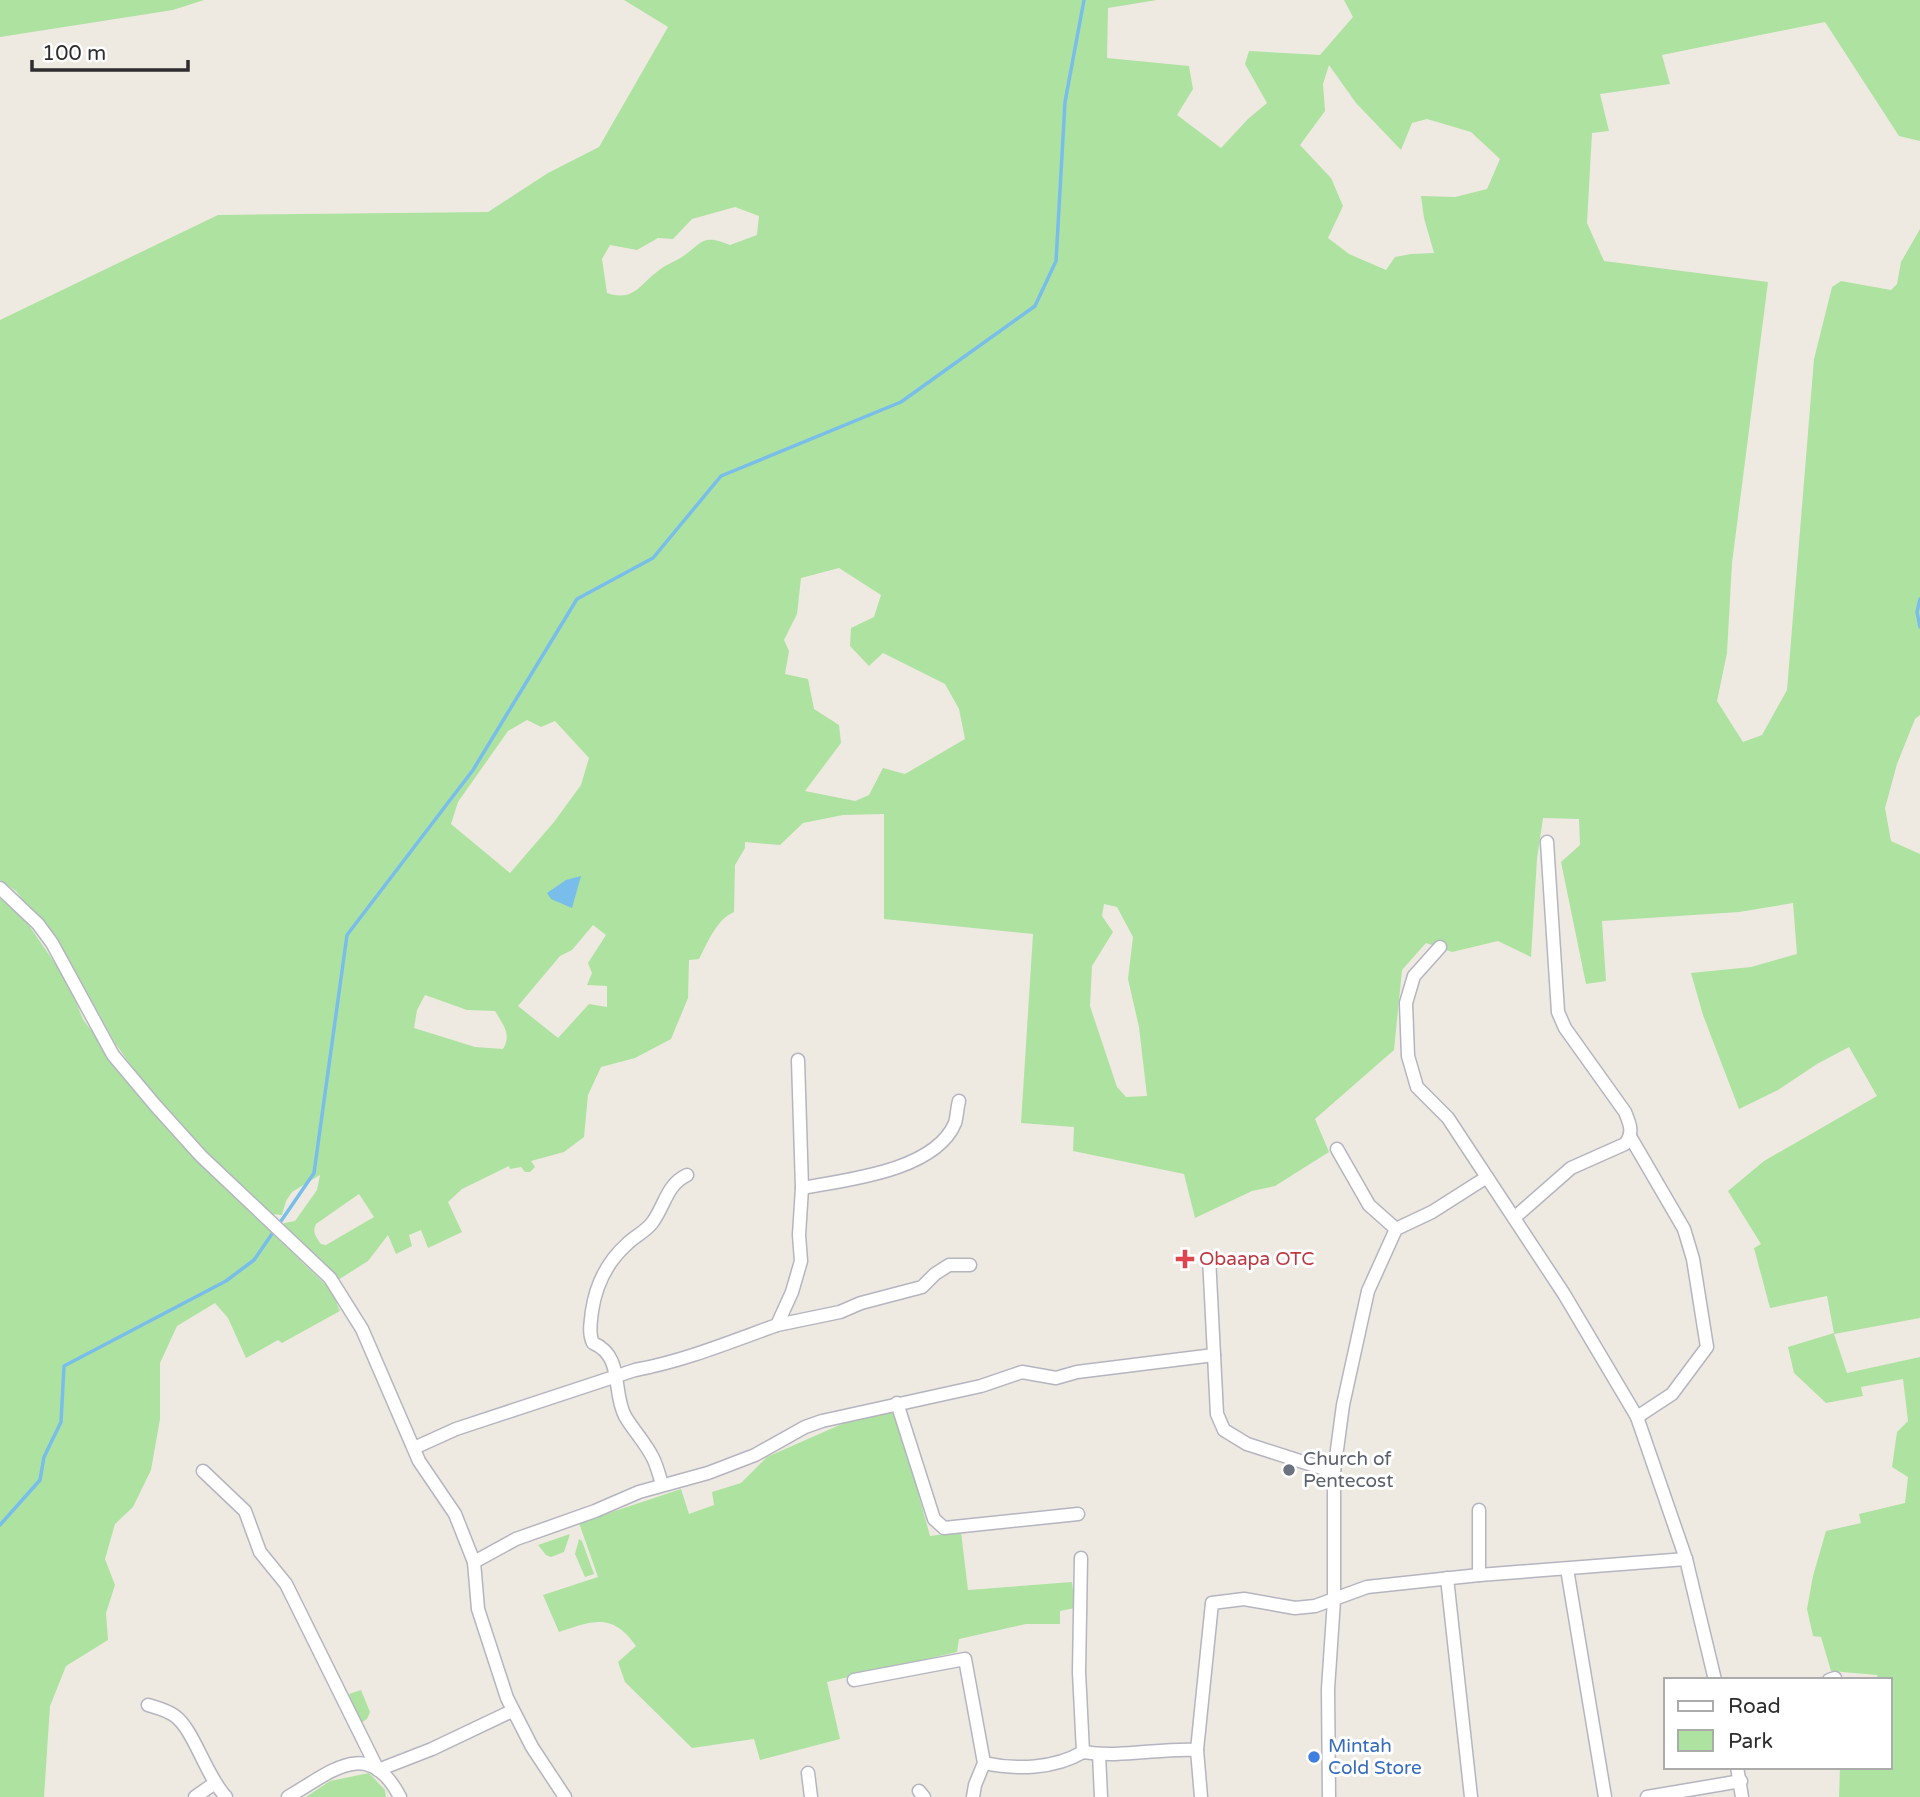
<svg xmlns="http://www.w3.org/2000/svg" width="1920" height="1797" font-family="'Varela Round',sans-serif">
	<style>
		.green { fill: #aee2a0; fill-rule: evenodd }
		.water { fill: #79beeb }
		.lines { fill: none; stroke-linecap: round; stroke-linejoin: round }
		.stream { stroke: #79beeb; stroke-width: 3.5 }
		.minor-casing { stroke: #b4b5c0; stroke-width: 15 }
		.minor { stroke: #fff; stroke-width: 12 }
		.health-dot { fill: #e0444e; stroke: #fff; stroke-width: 2.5 }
		.worship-dot { fill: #6b7280; stroke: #fff; stroke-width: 2.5 }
		.shop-dot { fill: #3f7fe0; stroke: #fff; stroke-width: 2.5 }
		.labels { text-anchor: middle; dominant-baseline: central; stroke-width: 6; stroke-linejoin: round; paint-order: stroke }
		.health-label { font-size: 19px; fill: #be3a42; stroke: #fff; text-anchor: start }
		.worship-label { font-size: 19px; fill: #5b616d; stroke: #fff; text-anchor: start }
		.shop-label { font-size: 19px; fill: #366cbe; stroke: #fff; text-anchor: start }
	</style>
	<rect width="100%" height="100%" fill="#eeeae1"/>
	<!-- green -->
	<g class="green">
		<path d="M0 0H204L173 10 0 37Z"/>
		<path d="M624 0H1157L1108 8 1107 58 1189 66 1193 89 1177 115 1221 148 1248 119 1267 103 1245 64 1249 51 1320 55 1353 17 1344 0H1920V141L1899 136 1825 22 1662 55 1670 84 1600 94 1609 131 1592 133 1587 223 1604 261 1768 282 1732 563 1727 653 1717 701 1743 742 1762 735 1787 690 1814 359 1832 287 1841 281 1891 290 1897 284 1901 262 1920 229V715L1915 719 1897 764 1885 808 1891 841 1920 854V1318L1834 1334 1847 1373 1920 1357V1797H1839L1840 1767H1890V1680H1879L1877 1675 1831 1671 1821 1637 1813 1636 1807 1609 1813 1576 1826 1531 1861 1523 1859 1514 1905 1503 1908 1477 1892 1467 1897 1432 1908 1421 1903 1379 1861 1387 1863 1396 1826 1403 1794 1373 1788 1347 1834 1333 1827 1296 1770 1308 1754 1248 1761 1244 1728 1191 1764 1161 1877 1096 1849 1047 1817 1064 1778 1090 1739 1109 1703 1015 1691 973 1751 967 1797 954 1793 903 1739 912 1602 921 1606 981 1586 984 1561 862 1580 845 1579 819 1543 818 1537 859 1531 957 1498 941 1452 952 1426 943 1402 970 1394 1050 1315 1119 1329 1152 1275 1186 1252 1191 1195 1218 1184 1174 1073 1151 1074 1127 1021 1123 1033 934 884 919V814L843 815 803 823 780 845 745 842V848L735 865 734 912C716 920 708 942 699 959L689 960 688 998 671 1039 635 1058 601 1067 588 1095 584 1137 564 1152 531 1161 535 1167 530 1172H525L521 1167 510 1169 509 1166 462 1189 448 1202 462 1232 428 1248 421 1230 409 1235 412 1246 396 1254 388 1235 368 1261 338 1280 284 1229V1223L295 1221 317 1190 320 1175 292 1192 286 1201 282 1215 270 1214 208 1156 142 1081 115 1043 71 963 16 891 0 880V320L218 215 488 212 548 173 599 147 668 27ZM1329 65 1356 103 1401 150 1412 123 1427 119 1471 132 1500 159 1487 189 1455 197 1421 196 1424 218 1434 253 1411 254 1395 257 1386 270 1349 254 1328 238 1343 206 1331 178 1300 145 1325 111 1323 84ZM735 207 759 216 757 235 730 245C702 233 702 243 682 257 674 262 665 265 658 271 639 285 634 302 607 293L602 259 610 245 637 250 658 238 673 239 692 219ZM839 568 881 595 874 617 851 628 850 646 869 666 883 653 945 684 959 709 965 739 905 774 883 768 869 795 855 801 805 791 841 743 839 725 814 709 808 679 785 674 789 651 784 640 797 614 801 578ZM527 720 541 727 555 721 589 758 581 785 554 822 510 873 451 824 458 802 508 731ZM1104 904 1117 907 1133 937 1128 979 1139 1027 1147 1096 1126 1097 1117 1087 1090 1006 1092 966 1113 932 1102 916ZM593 925 606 935 588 963 592 973 587 985 607 986V1007L589 1004 558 1038 518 1006 560 956 572 950ZM425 995 467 1010 495 1011C503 1025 512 1034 503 1049L475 1047 414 1028 417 1010ZM359 1194 374 1217 326 1245 321 1244C316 1237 312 1232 316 1224Z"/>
		<path d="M0 898 28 924 67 981 83 1019 110 1057 189 1153 331 1290 340 1311 282 1343 278 1340 246 1358 228 1318 215 1303 177 1326 160 1363V1419L151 1470 133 1507 115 1524 105 1559 115 1585 106 1613 108 1640 66 1666 50 1706 44 1797H0Z"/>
		<path d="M895 1409 930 1536 961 1532 968 1590 1072 1582 1075 1608 1060 1611V1624H1026L959 1639 957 1652 827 1682 840 1739 760 1760 754 1739 692 1748 625 1682 618 1662 636 1646C612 1612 593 1621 559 1632L543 1595 598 1577 579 1523 681 1489 689 1514 714 1505 712 1492 741 1483 767 1457 851 1420Z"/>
		<path d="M570 1534 564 1552 551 1557 546 1555 538 1545Z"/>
		<path d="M579 1539 582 1541 594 1574 585 1577 575 1554Z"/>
		<path d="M361 1690 370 1712 367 1719 361 1723 349 1694Z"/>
		<path d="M369 1773 385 1790 386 1797H306L330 1781Z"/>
	</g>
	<!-- water -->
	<path class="water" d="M581 876 572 908 551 899 547 893 566 880Z"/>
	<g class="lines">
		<!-- stream -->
		<g class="stream">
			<path d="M1920 599 1917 612 1920 627"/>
			<path d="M279 1224 314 1173 347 935 473 770 577 599 653 558 721 476 901 402 1035 306 1056 261 1065 102 1084 0"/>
			<path d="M0 1525 40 1480 44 1457 61 1422 64 1366 226 1281 254 1260 274 1231"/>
		</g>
		<!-- minor casing -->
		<g class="minor-casing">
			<g id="minor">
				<path d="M0 888 38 924 52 943 113 1055 155 1105 201 1156 330 1278 362 1329 419 1461 455 1514 474 1562 478 1609 507 1698 532 1747 565 1797"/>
				<path d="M1440 947 1414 976 1406 1003 1408 1056 1417 1087 1448 1118 1564 1294 1637 1417 1686 1559 1715 1680"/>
				<path d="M1631 1138 1684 1229 1693 1259 1707 1347 1672 1394 1637 1417"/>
				<path d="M1337 1149 1369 1205 1396 1229"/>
				<path d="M802 1188C846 1180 935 1171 955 1123 957 1117 957 1108 959 1101"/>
				<path d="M1514 1218 1571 1168 1625 1144C1634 1133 1630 1124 1625 1112L1565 1028 1558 1012 1547 842"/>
				<path d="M1209 1257 1217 1414 1224 1430 1247 1444 1334 1472"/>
				<path d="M777 1325 840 1312 861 1303 922 1287 935 1274 949 1265H970"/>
				<path d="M897 1403 934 1519 944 1528 1078 1514"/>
				<path d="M414 1448 456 1429 635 1370C684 1361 730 1342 777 1325L792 1292 801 1261 799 1235 802 1188 798 1060"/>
				<path d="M203 1471 245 1511 260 1552 286 1584 378 1770"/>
				<path d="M662 1484C659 1475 657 1466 653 1458 645 1442 633 1430 625 1416 612 1392 624 1356 593 1343 588 1333 591 1321 592 1311 596 1284 607 1262 627 1244 635 1236 645 1232 652 1223 665 1206 666 1185 687 1175"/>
				<path d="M1081 1558 1079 1672 1083 1752"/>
				<path d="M474 1562 516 1539 595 1511 639 1492 708 1473 755 1455 805 1427 822 1421 981 1386 1022 1372 1056 1378 1077 1372 1214 1355"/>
				<path d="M1567 1569 1605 1797"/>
				<path d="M1479 1575V1510"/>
				<path d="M1447 1578 1471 1797"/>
				<path d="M854 1680 965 1659 984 1763 975 1785 973 1797"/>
				<path d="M1829 1680 1835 1678"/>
				<path d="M148 1705C158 1708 167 1710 175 1716 194 1730 206 1776 226 1797"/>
				<path d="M1099 1754 1101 1797"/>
				<path d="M984 1763C1016 1770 1054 1769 1083 1752 1121 1758 1159 1748 1197 1750"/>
				<path d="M1737 1767 1742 1797"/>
				<path d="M378 1770 432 1749 512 1711"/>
				<path d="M808 1773 811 1797"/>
				<path d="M919 1791 924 1797"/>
				<path d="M195 1797 215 1783"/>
				<path d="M288 1797C330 1773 368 1735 400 1797"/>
				<path d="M1201 1797 1197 1750 1212 1603 1244 1599 1295 1608 1315 1606 1367 1587 1479 1575 1686 1559"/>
				<path d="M1329 1797 1328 1689 1334 1600V1472L1343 1405 1368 1291 1396 1229 1432 1212 1487 1177"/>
				<path d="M1647 1797 1741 1781"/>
			</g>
		</g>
		<!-- minor -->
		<use href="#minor" class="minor"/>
	</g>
	<!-- markers -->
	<path class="health-dot" d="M1181.5 1248.5h7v7h7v7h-7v7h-7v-7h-7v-7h7z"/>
	<circle class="worship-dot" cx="1289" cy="1470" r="7"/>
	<circle class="shop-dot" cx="1314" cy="1757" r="7"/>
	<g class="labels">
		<!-- health labels -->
		<g class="health-label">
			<text x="1199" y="1259">Obaapa OTC</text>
		</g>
		<!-- worship labels -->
		<g class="worship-label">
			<text x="1303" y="1459">Church of<tspan x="1303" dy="22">Pentecost</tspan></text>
		</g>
		<!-- shop labels -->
		<g class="shop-label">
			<text x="1328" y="1746">Mintah<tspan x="1328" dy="22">Cold Store</tspan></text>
		</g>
	</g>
	<!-- legend -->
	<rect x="1664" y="1678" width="228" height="91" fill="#ffffff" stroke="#ababab" stroke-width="2"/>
	<rect x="1678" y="1701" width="35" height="10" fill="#ffffff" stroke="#ababab" stroke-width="2"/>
	<text x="1728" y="1713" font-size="21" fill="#2d2d2d">Road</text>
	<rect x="1678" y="1730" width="35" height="21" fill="#aee2a0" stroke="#ababab" stroke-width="2"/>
	<text x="1728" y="1748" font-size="21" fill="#2d2d2d">Park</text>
	<!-- scale -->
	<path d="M32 60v10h156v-10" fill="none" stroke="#2d2d2d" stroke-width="3.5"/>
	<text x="42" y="60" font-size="21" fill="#2d2d2d" stroke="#ffffff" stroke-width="5" paint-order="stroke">100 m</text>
</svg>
